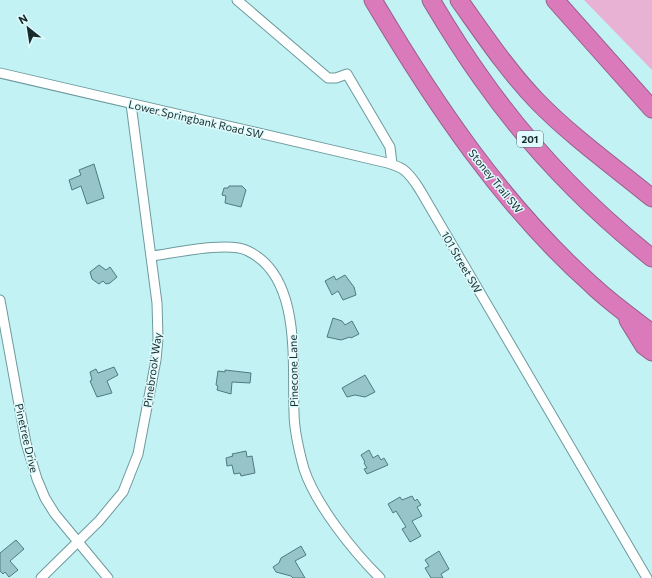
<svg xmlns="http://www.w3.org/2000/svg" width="652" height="578" font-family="Commissioner,sans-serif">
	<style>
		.green { fill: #e8b2d4 }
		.building { fill: #97c4c8; stroke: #4f7b7e }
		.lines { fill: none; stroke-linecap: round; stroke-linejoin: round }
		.minor-casing { stroke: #6d9a9d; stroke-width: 11 }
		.motorway-casing { stroke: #975f89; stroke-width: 19 }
		.minor { stroke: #fff; stroke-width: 9 }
		.motorway { stroke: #db7abb; stroke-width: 17 }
		.labels { text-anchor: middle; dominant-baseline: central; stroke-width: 3; stroke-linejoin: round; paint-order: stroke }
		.shield { fill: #dffbfd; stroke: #546a6b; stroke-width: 1 }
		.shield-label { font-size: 10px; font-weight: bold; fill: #192c2d }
		.street-label { font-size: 11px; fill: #192c2d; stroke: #dffbfd }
	</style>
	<rect width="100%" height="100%" fill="#c3f2f5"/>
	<!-- green -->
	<path class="green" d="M584 0H652V70Z"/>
	<!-- building -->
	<g class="building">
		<path d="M94 164 104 198 87 204 81 186 72 190 69 180 81 175 79 170Z"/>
		<path d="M229 186H242L246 190 241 207 225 203 226 196 222 195 224 188H228Z"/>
		<path d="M99 265 106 270 110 267 117 277 110 283 106 284 103 281 99 284 92 279 90 272Z"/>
		<path d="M345 275 354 287 356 295 343 300 338 291 332 295 325 281 334 276 336 280Z"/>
		<path d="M333 318 342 321 345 325 352 321 359 334 351 338 350 337 341 340 327 337Z"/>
		<path d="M114 367 118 375 107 381 112 393 97 397 90 381 92 380 90 372 96 369 98 373Z"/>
		<path d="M225 370 251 373 250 383 232 382 231 394 217 390 218 386 216 385 218 371 225 372Z"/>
		<path d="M365 375 375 392 365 397 355 395 347 397 342 388Z"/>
		<path d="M369 450 373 458 378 455 381 460 384 458 388 465 367 474 364 469 367 468 364 463 365 462 361 455Z"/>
		<path d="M246 451 247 457 252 456 255 473 241 476 240 473 234 474 232 465 227 466 226 458 233 456 232 454Z"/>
		<path d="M412 496 415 501 417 499 421 505 417 507 422 516 412 521 421 536 410 542 402 529 406 527 396 511 393 513 388 504 400 497 402 500Z"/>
		<path d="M16 540 24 549 10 561 18 570 9 577 5 572 3 574 0 571V553Z"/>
		<path d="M301 546 306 555 295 561 305 578H293L291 576 276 572 273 567 279 563 281 558Z"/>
		<path d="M439 551 449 569 441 574 443 578H431L425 568 429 566 425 560Z"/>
	</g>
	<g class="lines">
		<!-- minor casing -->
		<g class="minor-casing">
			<g id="minor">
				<path d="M237 0 328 78H336L347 74 390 147 392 164"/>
				<path d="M0 73 379 161C402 166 407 169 420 190L647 578"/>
				<path d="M152 256C175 253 228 241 248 251 302 277 292 363 294 412 294 431 299 451 304 469 316 505 353 551 380 578"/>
				<path d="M0 300 26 443 37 479 45 498 55 514 108 578"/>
				<path d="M41 578 99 521 123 492 138 454 156 360 158 338 157 303 131 104"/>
			</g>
		</g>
		<!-- motorway casing -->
		<g class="motorway-casing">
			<g id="motorway">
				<path d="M373 0C434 103 503 206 593 286 611 303 632 318 652 333"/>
				<path d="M431 0C447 27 464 54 482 79 529 146 588 207 652 258"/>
				<path d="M459 0C484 35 508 71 537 101 571 136 614 167 652 198"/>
				<path d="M555 0 652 109"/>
				<path d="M628 320 644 346 652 352"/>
			</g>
		</g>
		<!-- minor -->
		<use href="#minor" class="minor"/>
		<!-- motorway -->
		<use href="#motorway" class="motorway"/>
	</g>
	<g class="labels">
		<!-- shield labels -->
		<rect class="shield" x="517" y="131" width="26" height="16" rx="3"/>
		<g class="shield-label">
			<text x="530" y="139">201</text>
		</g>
		<!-- street labels -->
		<g class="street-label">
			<text transform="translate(196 119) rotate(13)">Lower Springbank Road SW</text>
			<text transform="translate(496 181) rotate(51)">Stoney Trail SW</text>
			<text transform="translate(462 262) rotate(60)">101 Street SW</text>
			<text transform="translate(152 370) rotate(-82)">Pinebrook Way</text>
			<text transform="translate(293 371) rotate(-91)">Pinecone Lane</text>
			<text transform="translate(27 438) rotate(77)">Pinetree Drive</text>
		</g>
	</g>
	<!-- north arrow -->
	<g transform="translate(28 28) rotate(330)" stroke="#dffbfd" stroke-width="3" paint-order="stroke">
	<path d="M0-3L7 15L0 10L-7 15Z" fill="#192c2d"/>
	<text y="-6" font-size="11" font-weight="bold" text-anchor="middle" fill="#192c2d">N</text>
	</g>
</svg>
